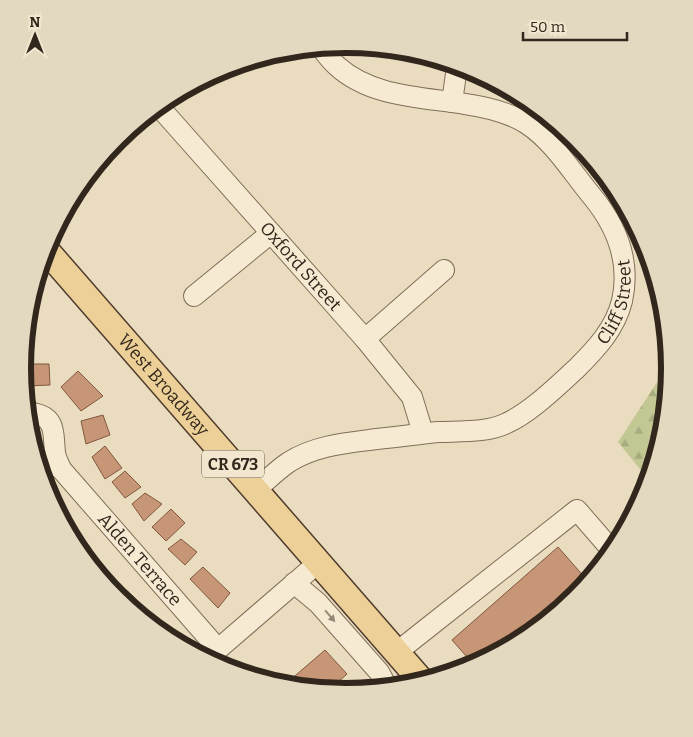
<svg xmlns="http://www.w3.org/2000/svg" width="693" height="737" font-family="Bitter,serif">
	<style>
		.forest { fill: url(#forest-firs) }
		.building { fill: #c79677; stroke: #805840 }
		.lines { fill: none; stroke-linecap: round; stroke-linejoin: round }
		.minor-casing { stroke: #826e59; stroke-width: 22 }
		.major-casing { stroke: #503c2d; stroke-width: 28 }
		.minor { stroke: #f6ead2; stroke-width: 20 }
		.major { stroke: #ecd098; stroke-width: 25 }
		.oneway { fill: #948877 }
		.labels { text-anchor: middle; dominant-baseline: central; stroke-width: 4.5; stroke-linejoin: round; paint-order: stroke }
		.shield { fill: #f2e7ce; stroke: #6c6151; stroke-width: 1 }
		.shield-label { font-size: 16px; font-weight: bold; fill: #32271c }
		.street-label { font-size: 18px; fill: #32271c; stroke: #f2e7ce }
		.rim { fill: none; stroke: #32271c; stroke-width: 6 }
	</style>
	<defs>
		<pattern id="forest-firs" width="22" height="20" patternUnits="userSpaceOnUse" patternTransform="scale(1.25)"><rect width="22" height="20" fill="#c3c794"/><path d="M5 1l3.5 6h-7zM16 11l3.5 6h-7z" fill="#a8ab7f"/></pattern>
	</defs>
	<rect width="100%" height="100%" fill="#eadcbf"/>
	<!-- forest -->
	<path class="forest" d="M669 364 670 369 648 479 618 442Z"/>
	<!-- building -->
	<g class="building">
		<path d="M25 364H49L50 385 26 386Z"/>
		<path d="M78 371 103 396 81 411 61 387Z"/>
		<path d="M103 415 110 435 86 444 81 421Z"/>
		<path d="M105 446 122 468 105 479 92 457Z"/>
		<path d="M125 471 141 487 125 498 112 482Z"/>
		<path d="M145 493 162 504 144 521 132 504Z"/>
		<path d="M171 509 185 523 166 541 152 527Z"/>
		<path d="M68 521 82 536 78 538 67 522Z"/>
		<path d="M181 539 197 552 185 565 168 549Z"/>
		<path d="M87 546 100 564 97 566 85 548Z"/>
		<path d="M558 547 587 580 575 598 474 665 452 640Z"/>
		<path d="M203 567 230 593 218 608 190 579Z"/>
		<path d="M103 573 119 583 112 589Z"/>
		<path d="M125 589 140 603 134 609 116 596Z"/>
		<path d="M325 650 347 674 330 689 289 681Z"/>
	</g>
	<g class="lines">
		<!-- minor casing -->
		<g class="minor-casing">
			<g id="minor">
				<path d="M452 102 457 67"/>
				<path id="s1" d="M162 110 365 339 412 397 423 433"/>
				<path d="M194 296 271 233"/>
				<path d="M365 339 444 270"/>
				<path d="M31 413C57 416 53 434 55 453 56 459 59 464 61 469L49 459 40 458"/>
				<path id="s2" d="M61 469 218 649"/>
				<path id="s3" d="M256 490C266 481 277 470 289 462 316 445 347 443 377 439 398 437 418 434 438 432 461 431 487 433 507 423 531 412 556 387 576 369 596 349 615 329 622 301 631 261 616 225 591 195 572 172 553 141 527 124 509 112 486 107 465 104 422 97 371 97 337 66 331 61 327 55 322 49"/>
				<path d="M294 583 318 603 379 672 386 685"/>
				<path d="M397 652 577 510 609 547"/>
				<path d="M209 657 319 562"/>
			</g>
		</g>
		<!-- major casing -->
		<g class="major-casing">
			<g id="major">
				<path id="s4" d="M46 250 419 678"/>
			</g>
		</g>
		<!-- minor -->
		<use href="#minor" class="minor"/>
		<!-- major -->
		<use href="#major" class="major"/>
	</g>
	<!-- one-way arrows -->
	<defs><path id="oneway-solid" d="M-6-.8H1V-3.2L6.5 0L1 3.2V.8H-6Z" transform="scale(1.25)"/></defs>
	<use class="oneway" href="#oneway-solid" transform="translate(330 616) rotate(49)"/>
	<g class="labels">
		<!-- shield labels -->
		<rect class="shield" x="202" y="450.5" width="62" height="27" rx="4"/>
		<g class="shield-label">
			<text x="233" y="464">CR 673</text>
		</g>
		<!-- street labels -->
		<g class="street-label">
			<text stroke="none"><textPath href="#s1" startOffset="209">Oxford Street</textPath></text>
			<text stroke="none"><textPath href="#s3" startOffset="435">Cliff Street</textPath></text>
			<text stroke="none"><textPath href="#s4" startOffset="179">West Broadway</textPath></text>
			<text stroke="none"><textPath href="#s2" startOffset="120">Alden Terrace</textPath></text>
		</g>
	</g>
	<!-- crop -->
	<path d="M0 0H693V737H0ZM31 368a315 315 0 1 1 630 0a315 315 0 1 1-630 0Z" fill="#e3d8c0" fill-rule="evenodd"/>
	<path class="rim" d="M31 368a315 315 0 1 1 630 0a315 315 0 1 1-630 0Z"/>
	<!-- north arrow -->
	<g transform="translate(35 35)" stroke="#f2e7ce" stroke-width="4" paint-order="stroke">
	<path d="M0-4L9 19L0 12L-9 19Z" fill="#32271c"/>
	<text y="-8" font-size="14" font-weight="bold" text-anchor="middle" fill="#32271c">N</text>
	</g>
	<!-- scale -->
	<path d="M523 32v8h104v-8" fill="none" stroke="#32271c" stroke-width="2.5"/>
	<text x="530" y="32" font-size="15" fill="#32271c" stroke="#f2e7ce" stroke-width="4" paint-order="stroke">50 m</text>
</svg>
